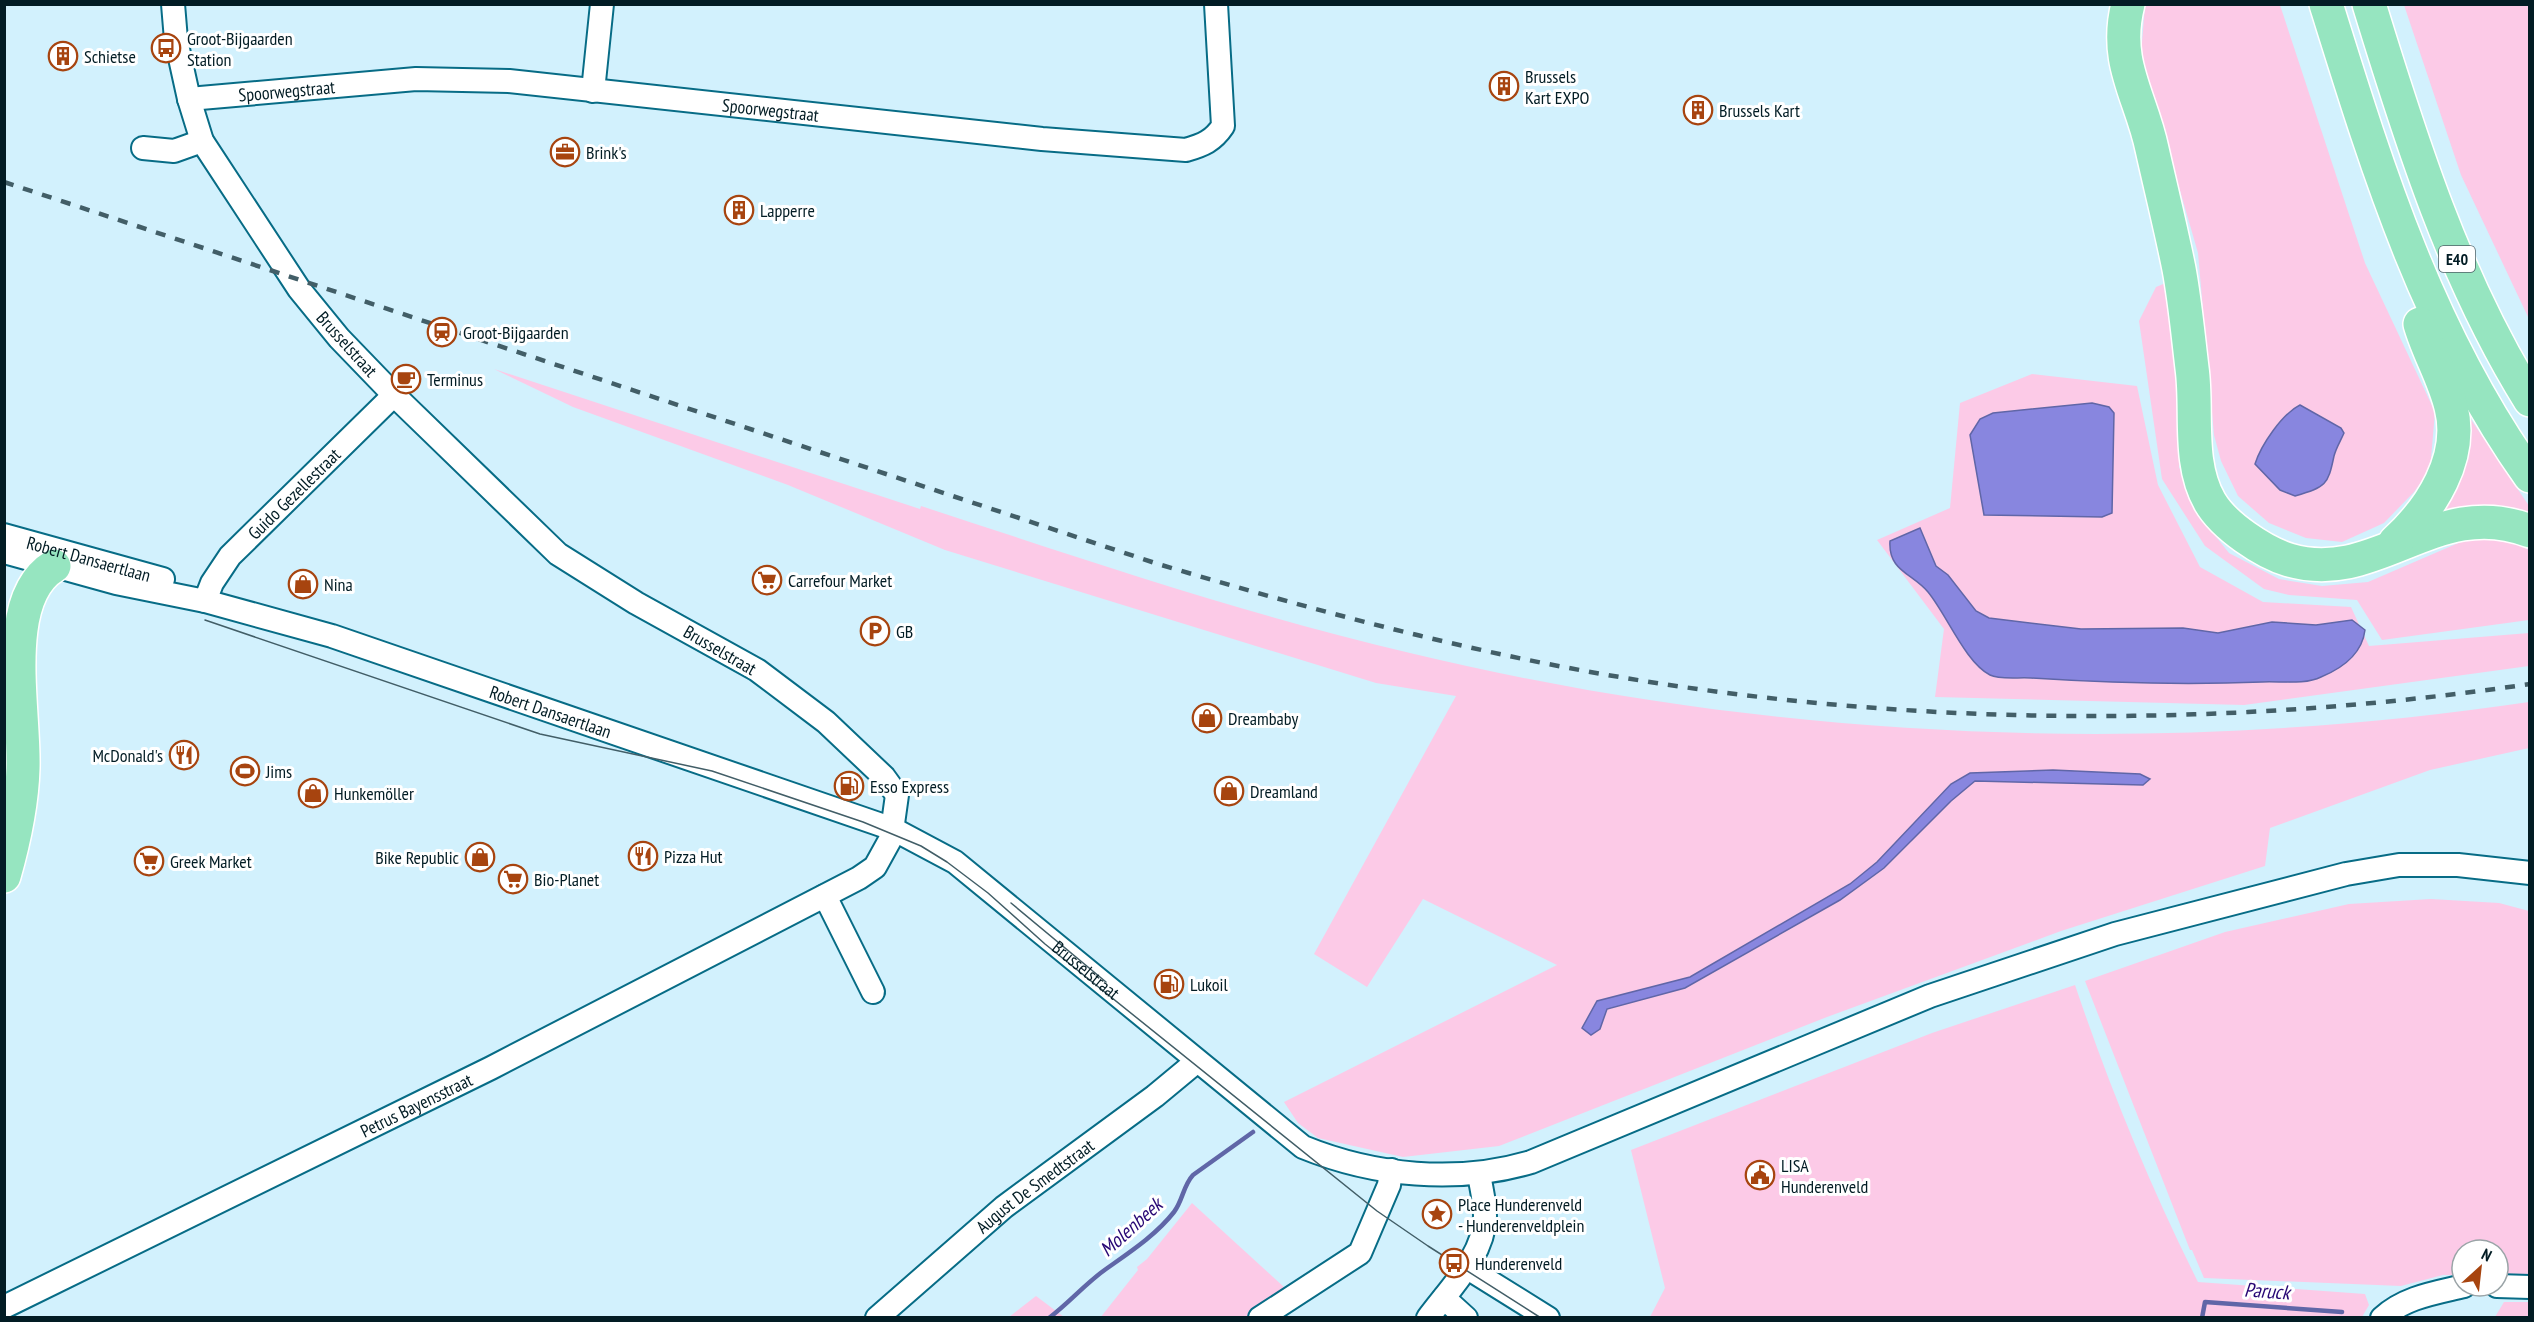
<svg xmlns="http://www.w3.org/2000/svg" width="2534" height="1322" font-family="'PT Sans Narrow',sans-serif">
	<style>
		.green { fill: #fccae7 }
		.water { fill: #8886df; stroke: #6066a7; stroke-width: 1.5 }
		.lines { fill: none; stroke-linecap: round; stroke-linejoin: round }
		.stream { stroke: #6066a7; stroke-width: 4.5 }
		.minor-casing { stroke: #076c86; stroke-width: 26 }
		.highway-casing { stroke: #fff; stroke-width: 36 }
		.minor { stroke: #fff; stroke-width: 22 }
		.highway { stroke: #96e5c0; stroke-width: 33 }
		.tram { stroke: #425e67; stroke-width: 1.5 }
		.rail { stroke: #425e67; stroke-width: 4.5; stroke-dasharray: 10 10; stroke-linecap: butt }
		.labels { text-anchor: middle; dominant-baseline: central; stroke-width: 6; stroke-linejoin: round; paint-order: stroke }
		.shield { fill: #fff; stroke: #4e6066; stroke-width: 1.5 }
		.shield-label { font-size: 16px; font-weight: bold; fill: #021c24 }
		.poi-label { font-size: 18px; fill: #021c24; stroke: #fff; text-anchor: start }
		.street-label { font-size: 18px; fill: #021c24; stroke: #fff }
		.water-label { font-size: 20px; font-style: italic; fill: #270674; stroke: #fff }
	</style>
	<rect width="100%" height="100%" fill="#d2f1fd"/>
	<!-- green -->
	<g class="green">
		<path d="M2145 5H2280L2365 263 2435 412 2430 470 2414 492 2384 523 2342 542 2306 538 2269 523 2238 496 2221 461 2214 435 2198 253 2141 55Z"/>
		<path d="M2404 5H2529V319L2461 175Z"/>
		<path d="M2168 282 2181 399 2179 467 2201 518 2229 553 2279 579 2322 586 2368 582 2463 541 2490 539 2518 544 2529 550V620L2382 640 2357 600 2289 595 2264 589 2205 546 2162 479 2139 321 2156 287Z"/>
		<path d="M494 369 920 509 921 506C1083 559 1244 614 1410 653 1774 741 2159 757 2529 702V748L2430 770 2270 828 2265 866 2061 931 1827 1017 1499 1146 1403 1157 1318 1138 1298 1123 1284 1102 1557 965 1423 899 1367 987 1314 954 1456 696 1376 683 945 550 788 485 573 407Z"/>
		<path d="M2032 374 2137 386 2158 485 2200 567 2263 602 2351 607 2369 646 2529 633V666L2244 705 1935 697 1944 629 1877 540 1950 508 1960 403Z"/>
		<path d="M2466 412 2529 506V522L2430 524Z"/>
		<path d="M2431 899 2499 903 2529 911V1274H2498V1250H2462V1275H2443L2401 1286 2204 1278 2192 1250H2190L2085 981 2225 932 2349 904Z"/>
		<path d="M2075 985C2109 1086 2150 1186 2198 1282L2365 1294 2369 1305 2362 1317H1650L1665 1288 1631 1150 1932 1033Z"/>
		<path d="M1192 1203 1284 1287 1246 1317 1100 1318 1138 1270 1137 1267 1147 1259Z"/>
		<path d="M1036 1296 1064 1317H1009Z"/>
		<path d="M2504 1302H2529V1317H2495Z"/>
	</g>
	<!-- water -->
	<g class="water">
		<path d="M2092 403 2109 407 2114 413 2112 513 2102 517 1984 515 1970 435 1980 419 1993 413Z"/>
		<path d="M2300 405 2341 428 2344 433C2341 440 2336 448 2334 456 2328 485 2326 487 2295 496L2280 490 2255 464C2261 445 2282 414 2300 405Z"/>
		<path d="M1920 528 1936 566 1948 575 1976 611 1989 618 2081 629 2183 628 2218 633 2272 622 2316 625 2352 620 2365 630C2362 654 2343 668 2321 677 2305 685 2280 681 2262 682 2185 685 2108 683 2031 678 2019 677 2000 680 1990 675 1965 662 1947 615 1928 592 1912 573 1888 571 1890 541Z"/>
		<path d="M2053 770 2140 774 2150 779 2143 785 1975 781 1951 801 1884 868 1840 900 1685 988 1607 1009 1600 1029 1591 1035 1582 1028 1597 1001 1690 977 1850 884 1877 862 1951 784 1970 773Z"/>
	</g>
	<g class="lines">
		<!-- stream -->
		<g class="stream">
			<path d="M1049 1318C1069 1303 1086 1283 1106 1269 1130 1252 1156 1235 1174 1212 1183 1200 1183 1186 1193 1175L1253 1132"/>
			<path d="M2202 1318 2205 1302 2342 1312"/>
		</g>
		<!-- minor casing -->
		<g class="minor-casing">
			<g id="minor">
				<path d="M593 91 602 4"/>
				<path id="s1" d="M189 99 416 79 509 81 1042 139 1186 150C1203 145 1213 141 1223 126L1216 4"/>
				<path d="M143 148 174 151 202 141"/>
				<path id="s2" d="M4 535 163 579"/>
				<path id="s3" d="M4 552 116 583 205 601 332 636 893 829 955 862 1303 1147C1374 1176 1457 1184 1531 1162L1930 996 2115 934 2346 874 2399 865H2458L2530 873"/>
				<path id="s4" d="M205 601 212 583 230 556 394 395"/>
				<path d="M825 896 873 992"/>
				<path d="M1466 1267 1548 1318"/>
				<path d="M2497 1286 2530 1287"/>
				<path d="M1444 1298 1466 1318"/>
				<path id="s5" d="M4 1307 491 1068 859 878 875 867 891 838 897 795 884 777 826 722 757 670 636 603 558 554 394 395 339 338 299 289 202 141 189 99 176 40 173 4"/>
				<path id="s6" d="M877 1318 1004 1207 1155 1096 1196 1062"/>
				<path d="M1260 1318 1360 1253 1389 1185 1391 1170"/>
				<path d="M1428 1318C1450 1288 1484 1256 1485 1216 1485 1202 1481 1187 1479 1174"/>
				<path d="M2382 1318C2405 1297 2435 1293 2464 1286"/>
			</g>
		</g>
		<!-- highway casing -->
		<g class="highway-casing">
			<g id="highway">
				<path d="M2128 4C2113 63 2141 96 2152 149 2161 189 2171 229 2179 269 2185 301 2188 335 2192 368 2198 411 2187 462 2210 502 2224 526 2263 552 2289 560 2378 586 2436 494 2530 531"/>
				<path d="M2326 4C2378 171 2427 331 2530 476"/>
				<path d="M2369 4C2411 141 2454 278 2530 400"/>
				<path d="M2395 542C2431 509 2464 458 2451 407 2444 378 2428 352 2420 324"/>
				<path d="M4 876C14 841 22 805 23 768 25 711 0 599 54 566"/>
			</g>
		</g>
		<!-- minor -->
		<use href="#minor" class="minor"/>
		<!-- highway -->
		<use href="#highway" class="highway"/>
		<!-- tram -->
		<g class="tram">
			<path d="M205 620 540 734 712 771 863 822 921 846 947 862 988 893 1045 944 1377 1211 1428 1246 1541 1318"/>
			<path d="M1011 903 1106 982"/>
		</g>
		<!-- rail -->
		<path class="rail" d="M4 182 1158 564C1286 602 1413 637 1543 663 1866 727 2204 732 2530 684"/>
	</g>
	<!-- icons -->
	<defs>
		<g id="bus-ring" transform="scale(1.5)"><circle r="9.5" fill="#fff" stroke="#a7440f" stroke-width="1.5"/><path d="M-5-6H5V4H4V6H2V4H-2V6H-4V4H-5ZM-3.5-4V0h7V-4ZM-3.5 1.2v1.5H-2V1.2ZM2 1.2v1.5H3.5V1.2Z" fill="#a7440f"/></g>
		<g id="building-ring" transform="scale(1.5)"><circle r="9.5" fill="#fff" stroke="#a7440f" stroke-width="1.5"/><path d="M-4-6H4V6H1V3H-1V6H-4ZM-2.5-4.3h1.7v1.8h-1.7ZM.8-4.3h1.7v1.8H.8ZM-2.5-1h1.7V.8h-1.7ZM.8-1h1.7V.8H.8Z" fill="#a7440f"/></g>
		<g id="office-ring" transform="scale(1.5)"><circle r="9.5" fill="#fff" stroke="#a7440f" stroke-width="1.5"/><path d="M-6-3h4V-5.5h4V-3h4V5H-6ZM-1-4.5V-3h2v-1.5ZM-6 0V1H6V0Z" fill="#a7440f"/></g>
		<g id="station-ring" transform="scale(1.5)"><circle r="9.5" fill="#fff" stroke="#a7440f" stroke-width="1.5"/><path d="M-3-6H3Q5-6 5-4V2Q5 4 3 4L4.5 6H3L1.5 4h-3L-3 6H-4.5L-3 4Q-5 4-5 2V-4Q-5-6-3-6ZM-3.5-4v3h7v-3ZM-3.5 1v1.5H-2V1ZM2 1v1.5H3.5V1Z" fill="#a7440f"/></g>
		<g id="cafe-ring" transform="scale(1.5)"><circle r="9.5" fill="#fff" stroke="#a7440f" stroke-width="1.5"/><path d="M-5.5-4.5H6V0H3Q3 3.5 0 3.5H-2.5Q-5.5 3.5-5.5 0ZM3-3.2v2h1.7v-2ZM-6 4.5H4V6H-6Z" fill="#a7440f"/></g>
		<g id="supermarket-ring" transform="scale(1.5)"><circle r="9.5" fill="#fff" stroke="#a7440f" stroke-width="1.5"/><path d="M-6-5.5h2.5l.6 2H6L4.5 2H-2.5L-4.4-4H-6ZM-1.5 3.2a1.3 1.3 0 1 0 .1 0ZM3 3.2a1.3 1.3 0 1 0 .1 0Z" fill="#a7440f"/></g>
		<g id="shop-ring" transform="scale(1.5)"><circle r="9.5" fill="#fff" stroke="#a7440f" stroke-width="1.5"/><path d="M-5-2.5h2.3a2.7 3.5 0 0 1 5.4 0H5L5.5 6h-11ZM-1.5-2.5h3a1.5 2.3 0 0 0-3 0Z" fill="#a7440f"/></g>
		<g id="parking-ring" transform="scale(1.5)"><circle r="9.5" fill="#fff" stroke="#a7440f" stroke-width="1.5"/><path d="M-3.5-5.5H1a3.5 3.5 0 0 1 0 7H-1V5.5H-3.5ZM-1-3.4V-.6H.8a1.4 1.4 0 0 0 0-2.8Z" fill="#a7440f"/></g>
		<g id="restaurant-ring" transform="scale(1.5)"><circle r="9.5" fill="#fff" stroke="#a7440f" stroke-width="1.5"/><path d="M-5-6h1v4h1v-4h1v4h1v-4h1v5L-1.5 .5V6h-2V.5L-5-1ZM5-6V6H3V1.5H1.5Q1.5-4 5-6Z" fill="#a7440f"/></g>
		<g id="stadium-ring" transform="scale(1.5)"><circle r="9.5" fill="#fff" stroke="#a7440f" stroke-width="1.5"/><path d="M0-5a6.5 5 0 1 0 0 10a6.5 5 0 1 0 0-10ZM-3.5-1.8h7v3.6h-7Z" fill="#a7440f"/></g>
		<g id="fuel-ring" transform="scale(1.5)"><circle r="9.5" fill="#fff" stroke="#a7440f" stroke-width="1.5"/><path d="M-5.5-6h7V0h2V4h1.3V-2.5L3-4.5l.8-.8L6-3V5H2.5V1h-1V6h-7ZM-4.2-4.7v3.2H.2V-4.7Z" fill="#a7440f"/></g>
		<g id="civic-ring" transform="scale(1.5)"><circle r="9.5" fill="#fff" stroke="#a7440f" stroke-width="1.5"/><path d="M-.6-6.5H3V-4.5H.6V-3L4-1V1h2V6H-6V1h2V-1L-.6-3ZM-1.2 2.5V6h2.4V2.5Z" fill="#a7440f"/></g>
		<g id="sight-ring" transform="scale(1.5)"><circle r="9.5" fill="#fff" stroke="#a7440f" stroke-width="1.5"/><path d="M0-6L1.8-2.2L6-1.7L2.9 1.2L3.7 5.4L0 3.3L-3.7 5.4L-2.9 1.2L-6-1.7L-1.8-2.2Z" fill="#a7440f"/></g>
	</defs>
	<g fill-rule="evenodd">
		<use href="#bus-ring" x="166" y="48"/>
		<use href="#building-ring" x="63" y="56"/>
		<use href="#building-ring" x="1504" y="86"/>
		<use href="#building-ring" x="1698" y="110"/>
		<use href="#office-ring" x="565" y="152"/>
		<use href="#building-ring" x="739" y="210"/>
		<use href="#station-ring" x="442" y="332"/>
		<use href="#cafe-ring" x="406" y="379"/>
		<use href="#supermarket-ring" x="767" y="580"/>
		<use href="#shop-ring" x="303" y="584"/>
		<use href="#parking-ring" x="875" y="631"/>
		<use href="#shop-ring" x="1207" y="718"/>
		<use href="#restaurant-ring" x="184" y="755"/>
		<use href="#stadium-ring" x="245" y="771"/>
		<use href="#fuel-ring" x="849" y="786"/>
		<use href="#shop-ring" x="1229" y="791"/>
		<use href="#shop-ring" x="313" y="793"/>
		<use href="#restaurant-ring" x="643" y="856"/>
		<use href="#shop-ring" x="480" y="857"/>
		<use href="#supermarket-ring" x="149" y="861"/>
		<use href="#supermarket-ring" x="513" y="879"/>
		<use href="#fuel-ring" x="1169" y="984"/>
		<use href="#civic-ring" x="1760" y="1175"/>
		<use href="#sight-ring" x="1437" y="1214"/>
		<use href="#bus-ring" x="1454" y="1263"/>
	</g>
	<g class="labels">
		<!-- shield labels -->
		<rect class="shield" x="2439" y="246" width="36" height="26" rx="4.5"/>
		<g class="shield-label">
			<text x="2457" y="259">E40</text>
		</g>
		<!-- poi labels -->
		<g class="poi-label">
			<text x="187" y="38">Groot-Bijgaarden<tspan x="187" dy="21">Station</tspan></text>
			<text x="84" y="56">Schietse</text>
			<text x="1525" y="76">Brussels<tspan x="1525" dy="21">Kart EXPO</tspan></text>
			<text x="1719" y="110">Brussels Kart</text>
			<text x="586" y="152">Brink's</text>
			<text x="760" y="210">Lapperre</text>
			<text x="463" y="332">Groot-Bijgaarden</text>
			<text x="427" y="379">Terminus</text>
			<text x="788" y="580">Carrefour Market</text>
			<text x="324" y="584">Nina</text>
			<text x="896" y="631">GB</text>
			<text x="1228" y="718">Dreambaby</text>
			<text x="163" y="755" text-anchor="end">McDonald's</text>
			<text x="266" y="771">Jims</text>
			<text x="870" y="786">Esso Express</text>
			<text x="1250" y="791">Dreamland</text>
			<text x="334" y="793">Hunkemöller</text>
			<text x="664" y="856">Pizza Hut</text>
			<text x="459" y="857" text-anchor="end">Bike Republic</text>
			<text x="170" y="861">Greek Market</text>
			<text x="534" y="879">Bio-Planet</text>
			<text x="1190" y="984">Lukoil</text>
			<text x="1781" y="1165">LISA<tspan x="1781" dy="21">Hunderenveld</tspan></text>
			<text x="1458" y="1204">Place Hunderenveld<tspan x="1458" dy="21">- Hunderenveldplein</tspan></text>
			<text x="1475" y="1263">Hunderenveld</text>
		</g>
		<!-- street labels -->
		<g class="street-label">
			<text stroke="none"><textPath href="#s1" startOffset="98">Spoorwegstraat</textPath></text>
			<text stroke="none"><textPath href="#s1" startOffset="584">Spoorwegstraat</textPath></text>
			<text transform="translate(347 344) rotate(48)">Brusselstraat</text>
			<text stroke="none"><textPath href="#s4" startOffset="141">Guido Gezellestraat</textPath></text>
			<text stroke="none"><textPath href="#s2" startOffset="88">Robert Dansaertlaan</textPath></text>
			<text transform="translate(720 650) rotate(30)">Brusselstraat</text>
			<text stroke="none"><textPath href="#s3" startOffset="570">Robert Dansaertlaan</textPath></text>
			<text stroke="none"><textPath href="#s3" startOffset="1172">Brusselstraat</textPath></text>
			<text stroke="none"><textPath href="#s5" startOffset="459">Petrus Bayensstraat</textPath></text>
			<text stroke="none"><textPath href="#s6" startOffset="206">August De Smedtstraat</textPath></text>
		</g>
		<!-- water labels -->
		<g class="water-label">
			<text transform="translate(1131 1227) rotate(-42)">Molenbeek</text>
			<text transform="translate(2267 1291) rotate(4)">Paruck</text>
		</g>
	</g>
	<!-- border -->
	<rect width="2534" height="1322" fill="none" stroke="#021c24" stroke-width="12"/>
	<!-- north arrow -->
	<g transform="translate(2480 1268) rotate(27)"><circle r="28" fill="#ffffff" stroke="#9aa4a7" stroke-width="1.5"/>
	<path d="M0-4.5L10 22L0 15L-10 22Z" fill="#a7440f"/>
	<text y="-9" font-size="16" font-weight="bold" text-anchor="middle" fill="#021c24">N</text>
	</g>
</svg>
